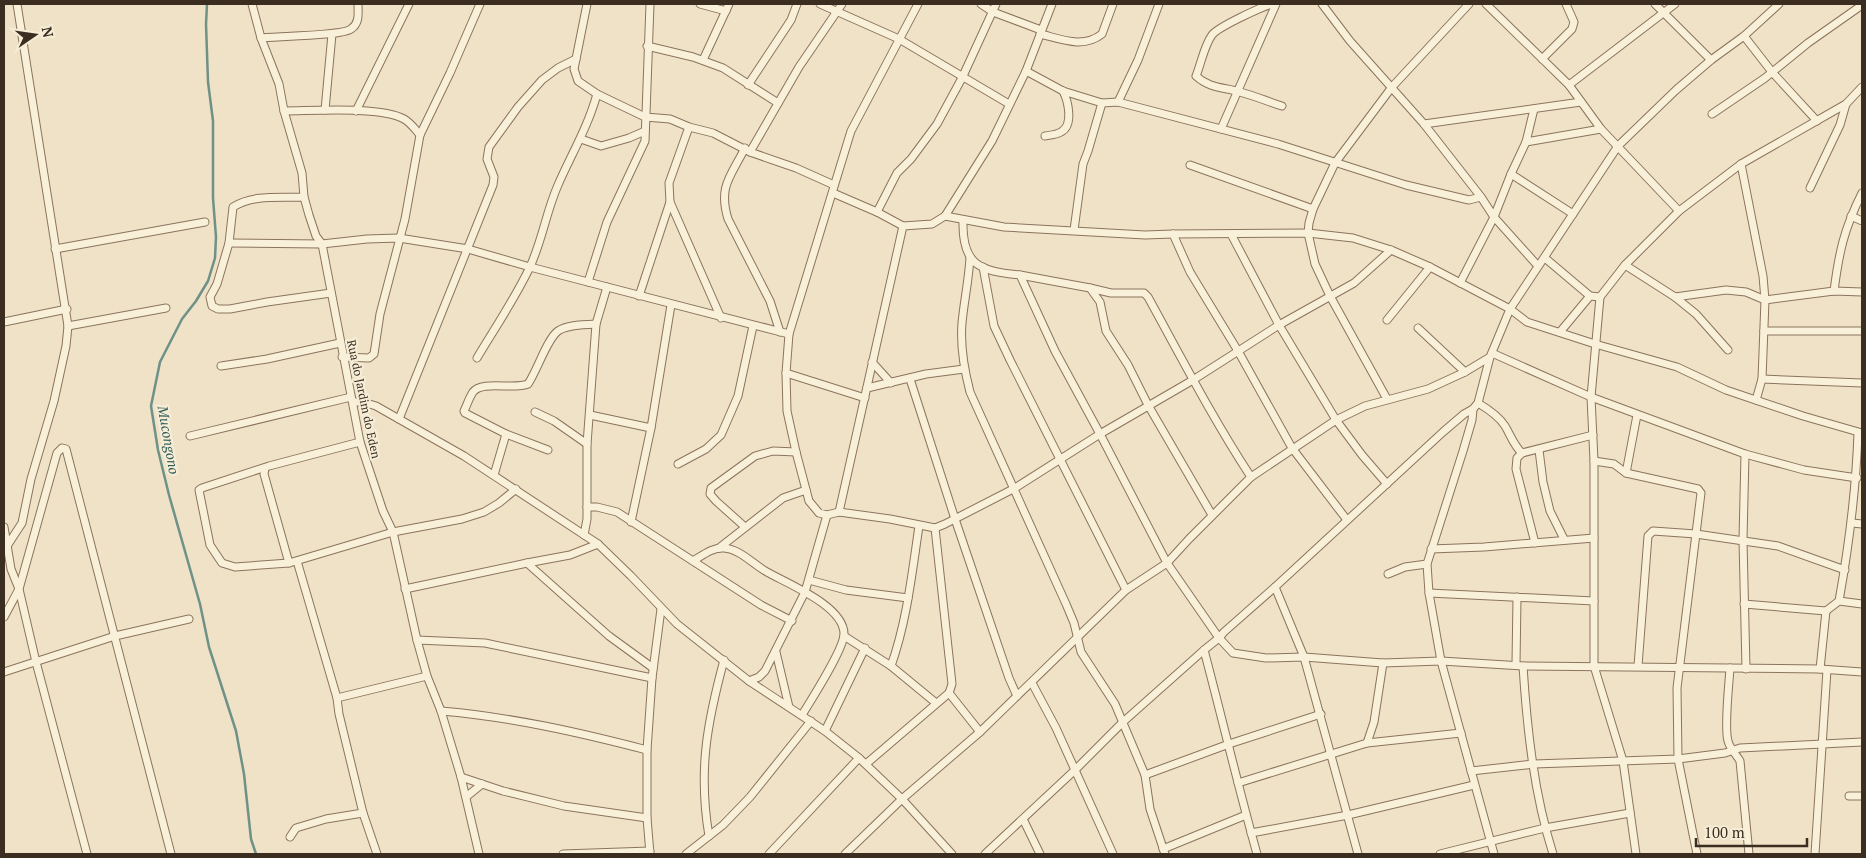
<svg xmlns="http://www.w3.org/2000/svg" width="1866" height="858" font-family="'PT Serif',serif">
	<style>
		.lines { fill: none; stroke-linecap: round; stroke-linejoin: round }
		.stream { stroke: #6e9188; stroke-width: 2.5 }
		.street-casing { stroke: #8b745c; stroke-width: 9 }
		.street { stroke: #f9f0da; stroke-width: 7 }
		.labels { text-anchor: middle; dominant-baseline: central; stroke-width: 4.5; stroke-linejoin: round; paint-order: stroke }
		.street-label { font-size: 12px; fill: #3b2d20; stroke: #f6edd7 }
		.water-label { font-size: 14px; font-style: italic; fill: #2f5b57; stroke: #f6edd7 }
	</style>
	<rect width="100%" height="100%" fill="#efe2c7"/>
	<g class="lines">
		<!-- stream -->
		<path class="stream" d="M207 4 206 24 208 82 213 121V198L216 237 215 258 208 281 196 301 182 319 160 362 151 406 158 450 169 495 200 604 209 647 236 731 244 774 251 839 256 854"/>
		<!-- street casing -->
		<g class="street-casing">
			<g id="street">
				<path d="M252 4 261 38 279 84 284 111 302 173 304 197 309 215 316 236 322 244 360 442 383 511 393 532 417 640 427 676 441 711 461 777 479 854"/>
				<path d="M700 4 726 11"/>
				<path d="M820 4 899 39 1009 104"/>
				<path d="M918 4 851 131 789 334 786 373 787 411 796 452 809 501 819 513 827 515 839 512 890 519 935 528 945 524 1015 488 1100 434 1193 380 1279 325 1354 283 1391 250"/>
				<path d="M981 4 993 12 1041 30"/>
				<path d="M1272 4C1261 7 1218 27 1212 35 1204 46 1201 64 1196 76 1210 89 1224 87 1240 92 1255 96 1269 102 1282 106"/>
				<path d="M1322 4 1350 41 1424 124 1481 197 1494 217 1538 266"/>
				<path d="M1486 4 1569 85 1601 129 1679 211"/>
				<path d="M1655 4 1711 60"/>
				<path d="M1040 34C1061 39 1083 49 1102 34L1113 4"/>
				<path d="M1744 36 1772 72 1817 121"/>
				<path d="M261 38C277 36 342 36 351 29 360 23 358 13 358 4"/>
				<path d="M647 46 693 57 723 68 778 103"/>
				<path d="M1542 59 1572 29 1574 22 1566 4"/>
				<path d="M703 60 729 4"/>
				<path d="M1026 71 1063 91 1102 103 1118 102 1278 144 1406 185 1469 200 1481 197"/>
				<path d="M748 85 791 20 797 4"/>
				<path d="M1569 85 1675 4"/>
				<path d="M597 94 645 117 670 119 689 127 713 133 750 152 796 168 834 185"/>
				<path d="M1118 102 1138 60 1159 4"/>
				<path d="M325 110 332 34"/>
				<path d="M284 111C312 111 380 106 404 119 411 123 415 129 420 135"/>
				<path d="M356 111 409 4"/>
				<path d="M1712 114 1765 78 1808 43 1862 5"/>
				<path d="M1424 124 1581 102"/>
				<path d="M1221 129 1276 4"/>
				<path d="M1045 136C1050 135 1056 135 1061 132 1074 125 1068 101 1063 91"/>
				<path d="M581 139 601 146 629 138 645 131"/>
				<path d="M1526 142 1601 129"/>
				<path d="M745 148C731 176 718 186 728 219L770 301 780 332"/>
				<path d="M750 152 799 67 842 4"/>
				<path d="M1741 164 1763 276 1765 300 1762 379 1756 400"/>
				<path d="M1190 165 1313 209"/>
				<path d="M1511 174 1573 214"/>
				<path d="M1810 188 1840 125 1846 104"/>
				<path d="M833 193 877 212 903 226 932 224 945 216 1004 227 1145 235 1173 234 1308 233 1353 238 1391 250 1430 267 1510 309 1527 322 1595 344 1677 367 1726 390 1803 416 1862 433"/>
				<path d="M304 197C280 198 254 194 233 207L229 243 217 284 210 297 212 306 218 309H230L267 302 331 293"/>
				<path d="M670 202 721 318"/>
				<path d="M877 212 897 173 911 159 937 124 962 78 996 4"/>
				<path d="M945 216 992 141 1026 71 1052 4"/>
				<path d="M1851 216 1862 221"/>
				<path d="M963 221C962 265 979 271 1020 275L1055 351 1100 434 1167 563 1219 638 1233 653 1266 658 1304 657 1383 663 1441 661 1523 666 1820 669 1862 672"/>
				<path d="M1074 230 1083 164 1088 151 1102 103"/>
				<path d="M1173 234 1190 272 1238 351 1292 448 1347 520"/>
				<path d="M1231 234 1279 325 1336 420 1362 455 1387 484"/>
				<path d="M229 243 322 244 367 239 399 238 468 249 530 267 789 334"/>
				<path d="M55 249 205 222"/>
				<path d="M970 257C969 279 964 301 962 323 960 347 964 369 970 392L1066 604 1074 623 1081 652 1115 704 1145 775 1150 809 1165 854"/>
				<path d="M1545 258 1590 296"/>
				<path d="M1625 265 1675 297 1726 290 1746 292 1765 300 1834 291 1862 292"/>
				<path d="M983 267 994 326 1010 360 1126 590"/>
				<path d="M1020 275 1090 288"/>
				<path d="M588 282 607 222 645 141 650 4"/>
				<path d="M1460 283 1494 217 1511 174 1526 142 1534 109"/>
				<path d="M1834 291C1839 252 1844 229 1862 193"/>
				<path d="M639 296 670 202 669 183 689 127"/>
				<path d="M1600 297 1591 397 1594 461V666L1623 761 1636 854"/>
				<path d="M1675 297 1696 314 1728 350"/>
				<path d="M1387 320 1430 267"/>
				<path d="M4 322 67 309"/>
				<path d="M68 326 166 308"/>
				<path d="M1418 328 1465 372"/>
				<path d="M1764 331H1862"/>
				<path d="M1560 332 1590 296 1600 297 1625 265 1679 211 1741 164 1846 104 1862 87"/>
				<path d="M1492 353 1591 397 1745 454 1804 470 1857 478"/>
				<path d="M342 357 369 358 374 354 380 314 405 219 420 135 450 73 480 4"/>
				<path d="M1490 357 1478 403 1473 409 1472 420 1463 451 1427 564 1429 593 1441 661 1494 854"/>
				<path d="M477 358C495 328 514 300 529 269 542 242 546 212 558 185 571 155 588 127 597 94L578 81 574 69 587 4"/>
				<path d="M872 362 891 383"/>
				<path d="M221 366 267 359 340 343"/>
				<path d="M786 373 865 398"/>
				<path d="M910 379 955 519 1009 678 1017 696"/>
				<path d="M1762 379 1862 383"/>
				<path d="M867 388 926 374 964 369"/>
				<path d="M1387 399 1330 296 1315 264 1308 233 1309 223 1313 209 1335 163 1392 87 1469 4"/>
				<path d="M353 402H363L376 406 464 456 598 544 631 576 677 624 749 681 825 731 859 758 902 799 952 854"/>
				<path d="M1478 403C1488 409 1499 416 1505 426 1511 436 1514 446 1522 453L1593 435"/>
				<path d="M535 412 554 421 587 444"/>
				<path d="M590 415 651 428"/>
				<path d="M399 419 493 185 494 177 487 159 489 147 518 107 542 80 558 68 576 59"/>
				<path d="M506 434 548 450"/>
				<path d="M190 436 351 397"/>
				<path d="M1539 450 1543 482 1550 511 1564 539"/>
				<path d="M1522 453 1517 458 1516 469 1535 543"/>
				<path d="M1745 454 1743 540 1746 669"/>
				<path d="M1594 461 1614 464 1626 473 1698 489 1701 493 1677 688 1678 759 1697 854"/>
				<path d="M678 464 706 449 721 435 738 396 753 326"/>
				<path d="M265 468 264 474 289 563 393 532 462 519 484 512 499 503 516 489"/>
				<path d="M1626 473 1637 415"/>
				<path d="M494 475 506 434 465 413 464 411C467 405 469 398 473 392 482 380 514 390 528 384 537 371 547 339 558 331 568 324 585 325 596 324"/>
				<path d="M587 507H597L617 512 761 605 792 621"/>
				<path d="M839 512 903 226"/>
				<path d="M1212 515 1148 405 1128 365 1106 331 1100 302 1090 288 1111 293H1144L1148 297C1181 357 1213 419 1251 477"/>
				<path d="M631 522 651 428 671 305"/>
				<path d="M1852 523 1862 524"/>
				<path d="M4 527 11 569 19 589 36 662 87 854"/>
				<path d="M745 527 716 501 710 494 711 488 755 456 773 451 796 452"/>
				<path d="M935 528 952 684 949 693 980 732"/>
				<path d="M584 535 587 519V444L596 324 607 287"/>
				<path d="M598 544 570 555 527 563 609 636 653 668"/>
				<path d="M7 546 22 523 31 479 54 401 66 346 68 326 17 4"/>
				<path d="M719 548 783 498 806 490"/>
				<path d="M1431 549 1484 547 1594 538"/>
				<path d="M297 561 337 698 339 714 363 813 377 854"/>
				<path d="M693 561C703 555 713 547 724 548 740 549 754 565 767 572 788 584 844 606 844 634 844 649 811 700 802 715"/>
				<path d="M289 563 235 567 222 563 210 545 199 490 202 488 269 466 360 442"/>
				<path d="M1388 574 1405 567 1427 564"/>
				<path d="M809 580 846 590 908 598"/>
				<path d="M1275 587 1304 657 1358 854"/>
				<path d="M405 589 527 563"/>
				<path d="M1429 593 1594 601"/>
				<path d="M1839 601C1849 545 1856 490 1858 433"/>
				<path d="M1744 604 1826 611 1839 601 1862 604"/>
				<path d="M4 617 19 589 57 453 62 448 66 449 171 854"/>
				<path d="M844 636 891 666 936 703"/>
				<path d="M417 640 485 643 652 678"/>
				<path d="M1204 650C1222 718 1238 786 1257 854"/>
				<path d="M776 652 789 707"/>
				<path d="M1516 664 1517 597"/>
				<path d="M891 666C907 621 912 573 919 526"/>
				<path d="M1523 666C1527 729 1534 794 1553 854"/>
				<path d="M1638 666 1648 536 1653 531 1696 534 1778 546 1845 570"/>
				<path d="M1730 668C1729 685 1724 727 1728 741 1730 749 1736 754 1740 761L1749 854"/>
				<path d="M1820 669 1826 611"/>
				<path d="M4 672 115 636 189 619"/>
				<path d="M749 681 759 677 765 671 805 592 827 515"/>
				<path d="M1032 683 1056 728 1113 854"/>
				<path d="M337 698 427 676"/>
				<path d="M441 711C511 717 578 732 647 750"/>
				<path d="M825 731 865 648"/>
				<path d="M1367 743 1374 722 1383 663"/>
				<path d="M866 764 949 693"/>
				<path d="M1471 771 1534 764 1678 759 1725 753 1740 748 1862 742"/>
				<path d="M1145 775 1229 744 1321 714"/>
				<path d="M461 777 503 791 564 806 647 818"/>
				<path d="M1238 783 1367 743 1461 733"/>
				<path d="M1849 796H1862"/>
				<path d="M466 797 482 784"/>
				<path d="M1023 819 1040 854"/>
				<path d="M1251 833 1348 815 1474 785"/>
				<path d="M709 836C698 771 707 723 724 660"/>
				<path d="M290 837 296 828 326 819 363 813"/>
				<path d="M1163 849 1246 815"/>
				<path d="M563 854 650 851"/>
				<path d="M650 854 647 818V750L652 678 661 609"/>
				<path d="M686 854 723 825 750 797 811 721"/>
				<path d="M769 854 859 758"/>
				<path d="M845 854 902 799 980 732 1126 590 1167 563 1189 539 1251 477 1336 420 1365 406 1428 389 1465 372 1490 357 1510 309 1618 146 1676 90 1711 60 1744 36 1779 4"/>
				<path d="M985 854 1075 770 1123 722 1204 650 1219 638 1224 632 1275 587 1443 432 1464 414 1473 409"/>
				<path d="M1440 854 1545 828 1630 813"/>
				<path d="M1815 854 1827 670"/>
			</g>
		</g>
		<!-- street -->
		<use href="#street" class="street"/>
	</g>
	<g class="labels">
		<!-- street labels -->
		<g class="street-label">
			<text transform="translate(364 399) rotate(78)">Rua do Jardim do Eden</text>
		</g>
		<!-- water labels -->
		<g class="water-label">
			<text transform="translate(169 440) rotate(80)">Mucongono</text>
		</g>
	</g>
	<!-- border -->
	<rect width="1866" height="858" fill="none" stroke="#3b2d20" stroke-width="10"/>
	<!-- north arrow -->
	<g transform="translate(35 35) rotate(77)" stroke="#f6edd7" stroke-width="4" paint-order="stroke">
	<path d="M0-4L9 19L0 12L-9 19Z" fill="#3b2d20"/>
	<text y="-8" font-size="14" font-weight="bold" text-anchor="middle" fill="#3b2d20">N</text>
	</g>
	<!-- scale -->
	<path d="M1696 838v8h111v-8" fill="none" stroke="#3b2d20" stroke-width="2.5"/>
	<text x="1704" y="838" font-size="15" fill="#3b2d20" stroke="#f6edd7" stroke-width="4" paint-order="stroke">100 m</text>
</svg>
